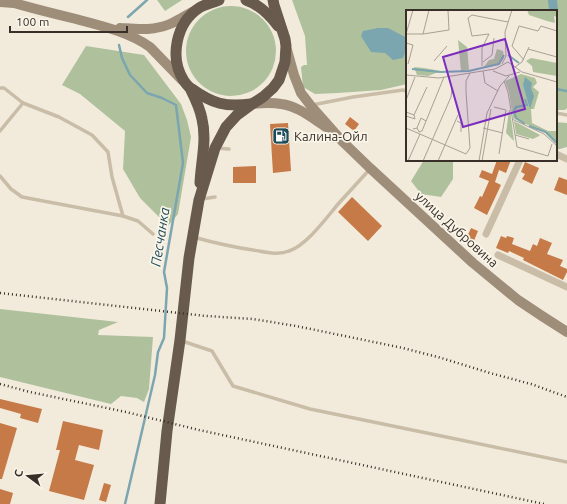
<svg xmlns="http://www.w3.org/2000/svg" width="567" height="504" font-family="Ubuntu,sans-serif">
	<style>
		.green { fill: #afc19c }
		.water { fill: #7ba5af }
		.lines { fill: none; stroke-linecap: round; stroke-linejoin: round }
		.stream { stroke: #7ba5af; stroke-width: 2.5 }
		.building { fill: #c67a47 }
		.service { stroke: #cabda8; stroke-width: 3.5 }
		.minor { stroke: #cabda8; stroke-width: 7 }
		.secondary { stroke: #9e8d79; stroke-width: 10 }
		.trunk { stroke: #685a4c; stroke-width: 11 }
		.rail { stroke: #372f28; stroke-width: 2.5; stroke-dasharray: 1 3; stroke-linecap: butt }
		.labels { text-anchor: middle; dominant-baseline: central; stroke-width: 3.5; stroke-linejoin: round; paint-order: stroke }
		.poi-label { font-size: 13px; fill: #372f28; stroke: #faf5e9; text-anchor: start }
		.street-label { font-size: 13px; fill: #372f28; stroke: #faf5e9 }
		.water-label { font-size: 14px; font-style: italic; fill: #1e4b59; stroke: #faf5e9 }
		.inset-river { fill: none; stroke: #7ba5af; stroke-width: 2 }
		.inset-road { fill: none; stroke: #a7a094; stroke-width: 1 }
		.view { fill: #7b2cbf; fill-opacity: 0.15; stroke: #7b2cbf; stroke-width: 2 }
		.inset-edge { fill: none; stroke: #372f28; stroke-width: 2 }
	</style>
	<rect width="100%" height="100%" fill="#f2ebdc"/>
	<!-- green -->
	<g class="green">
		<path d="M157 0H182L165 11Z"/>
		<path d="M292 0H567V108L565 110H556V11H407V84L381 90 338 93 315 94 303 87 301 67 304 65H307L305 36Z"/>
		<circle cx="231" cy="51" r="45"/>
		<path d="M86 46 144 55 181 104 187 120 191 137 178 214 168 226 140 198 123 169 125 131 80 94 62 85Z"/>
		<path d="M556 122 567 123V147L556 150Z"/>
		<path d="M424 160H453V179L441 197 421 194 411 181Z"/>
		<path d="M0 309 118 322 99 330 98 335 153 337 149 389 144 402 137 398 121 396 111 404 0 377Z"/>
	</g>
	<!-- water -->
	<g class="water">
		<path d="M548 0H557L558 11 556 13V11H549Z"/>
		<path d="M378 28H388L407 38V48L403 58 393 60 385 53 371 52 361 36 363 31Z"/>
	</g>
	<g class="lines">
		<!-- stream -->
		<g class="stream">
			<path d="M128 17 147 0"/>
			<path d="M119 45 122 58 130 75 147 93 162 98 176 105 183 163 164 272 167 288 164 338 158 352 155 375 125 504"/>
			<path d="M556 89 567 91"/>
		</g>
	</g>
	<!-- building -->
	<g class="building">
		<path d="M350 117 359 124 354 131 345 124Z"/>
		<path d="M288 123 291 171 273 173 270 124Z"/>
		<path d="M497 160H511L506 173 499 170 495 182 501 185 487 215 474 208 480 196 482 197 489 181 479 177 482 170 492 174Z"/>
		<path d="M525 162 539 168 532 184 522 179 525 174 521 172Z"/>
		<path d="M256 166V183H233V167Z"/>
		<path d="M559 177 567 180V195L554 190Z"/>
		<path d="M352 197 382 226 368 241 338 212Z"/>
		<path d="M471 228 478 231 473 243 466 239Z"/>
		<path d="M501 236 506 238 507 236 514 238 512 244 530 251 533 244 537 246 540 238 552 243 547 254 563 260 560 266 567 269V272L563 280 523 260 524 258 509 251 508 253 496 248Z"/>
		<path d="M0 399 42 409 38 423 20 418 21 414 0 408Z"/>
		<path d="M63 421 103 430 99 450 79 445 75 460 94 465 84 500 49 491 60 450H56Z"/>
		<path d="M0 423 17 428 2 479H0Z"/>
		<path d="M104 483 111 485 106 502 99 500Z"/>
		<path d="M0 489 13 493 10 504H0Z"/>
	</g>
	<g class="lines">
		<!-- service -->
		<g class="service">
			<path d="M0 88H4L23 103 59 117 92 135 108 152 112 177 123 216"/>
			<path d="M312 105 353 97 403 90 407 91"/>
			<path d="M556 113 567 115"/>
			<path d="M0 131 23 103"/>
			<path d="M318 140 339 141"/>
			<path d="M216 148 229 149"/>
			<path d="M0 176 11 189 22 197 123 216 138 221 153 234"/>
			<path d="M202 199 215 197"/>
			<path d="M193 237C215 243 237 248 259 251 269 253 280 255 289 251 307 245 327 217 339 203 349 192 360 180 370 169"/>
			<path d="M182 341 212 351 233 386 310 409 456 439 567 462"/>
		</g>
		<!-- minor -->
		<g class="minor">
			<path d="M556 154 567 159"/>
			<path d="M486 234 520 160"/>
			<path d="M498 255 567 287"/>
		</g>
		<!-- secondary -->
		<g class="secondary">
			<path d="M0 2 14 3C35 9 55 14 76 19 102 26 129 32 150 47L182 80"/>
			<path d="M120 28C137 29 153 31 170 24 177 21 185 16 192 12"/>
			<path d="M287 50 294 75 301 93 311 106 342 141 370 168 473 263 518 300 542 316 567 332"/>
			<path d="M252 104C261 103 271 102 281 104 298 106 312 118 326 127"/>
		</g>
		<!-- trunk -->
		<g class="trunk">
			<path d="M246 0C260 5 269 14 278 26"/>
			<path d="M192 89C213 104 225 107 251 104"/>
			<path d="M200 183C201 162 207 140 202 119 200 108 195 98 190 88 188 86 186 84 184 81 169 58 176 23 199 8 205 4 213 3 219 0"/>
			<path d="M160 504 167 431 180 340 189 258 199 200 215 148 226 127 237 115 252 104 263 97 273 88 279 80 285 62 286 46 285 39 274 5 273 0"/>
		</g>
		<!-- rail -->
		<g class="rail">
			<path d="M0 293 206 316 253 319 296 326 403 348 438 357 490 373 531 384 567 397"/>
			<path d="M0 384 30 392 126 412 199 430 544 504"/>
		</g>
	</g>
	<!-- icons -->
	<defs>
		<g id="fuel-square" transform="scale(0.9)"><rect x="-9" y="-9" width="18" height="18" rx="4" fill="#1e4b59" stroke="#faf5e9"/><path d="M-5.5-6h7V0h2V4h1.3V-2.5L3-4.5l.8-.8L6-3V5H2.5V1h-1V6h-7ZM-4.2-4.7v3.2H.2V-4.7Z" fill="#fff"/></g>
	</defs>
	<g fill-rule="evenodd">
		<use href="#fuel-square" x="281" y="136"/>
	</g>
	<g class="labels">
		<!-- poi labels -->
		<g class="poi-label">
			<text x="294" y="136">Калина-Ойл</text>
		</g>
		<!-- street labels -->
		<g class="street-label">
			<text transform="translate(457 229) rotate(42)">улица Дубровина</text>
		</g>
		<!-- water labels -->
		<g class="water-label">
			<text transform="translate(160 237) rotate(-81)">Песчанка</text>
		</g>
	</g>
	<!-- overview -->
	<g transform="translate(406 10)">
		<rect width="151" height="151" fill="#f2ebdc"/>
		<path d="M121 0H151V7L148 6 149 13 141 11 123 5ZM52 30 61 37 63 60 55 61ZM91 39 97 41 98 48 93 55 77 58 83 50 88 49ZM125 48 151 53V66L127 62 126 56 120 51ZM8 57 18 58 35 61 22 66 11 65ZM115 64 129 68 131 73 127 77 133 82 128 99H125L126 113 142 121H150L151 135 139 123 107 108 103 82 99 71ZM103 100H104L108 131 100 123ZM108 111 134 125 133 126 127 129 110 124Z" fill="#afc19c"/>
		<path d="M119 67 126 73 125 78 128 86 124 99 117 75Z" fill="#7ba5af"/>
		<path class="inset-river" d="M102 45 113 53M6 59 34 62 63 61 93 54 98 45M119 114 110 108 108 101 110 97 121 95 119 89M123 116 140 122 151 133"/>
		<path class="inset-road" d="M0 24H17L23 0M0 24 7 0M17 24 43 20 42 0M0 33 7 35 2 54M122 39 151 47M118 50 106 36 113 16 132 21 135 16 151 21M28 51 41 36M77 52 86 45 88 28M96 54 100 46 99 22 106 0M76 56V38L83 24 66 26 62 8 66 5 102 12M109 57 116 52 123 37M77 61 79 73 92 81M87 61 100 66 114 62M0 65 33 68 89 59 102 52 116 62 151 72M98 71 102 82 111 137 142 146 146 134M0 90 9 67M88 97 100 100 93 144M0 102 8 105 21 77M0 106 9 109 8 105M106 109 138 124 151 136M51 111 55 113V122M0 118 60 144 64 138 60 82V71L64 63M11 118 15 108 20 111M77 118 97 123M7 119 11 118 13 122 16 121 38 67M109 125 123 129M2 151 14 124M17 151 45 87 46 79M32 151 52 105M73 151 81 103 94 76 103 66M76 151 85 99"/>
		<path class="view" d="M99 29 119 99 57 117 37 47Z"/>
		<rect width="151" height="151" class="inset-edge"/>
	</g>
	<!-- north arrow -->
	<g transform="translate(28 476) rotate(286)" stroke="#faf5e9" stroke-width="3" paint-order="stroke">
	<path d="M0-3L7 15L0 10L-7 15Z" fill="#372f28"/>
	<text y="-6" font-size="11" font-weight="bold" text-anchor="middle" fill="#372f28">С</text>
	</g>
	<!-- scale -->
	<path d="M10 26v6h117v-6" fill="none" stroke="#372f28" stroke-width="2"/>
	<text x="16" y="26" font-size="12" fill="#372f28" stroke="#faf5e9" stroke-width="3" paint-order="stroke">100 m</text>
</svg>
